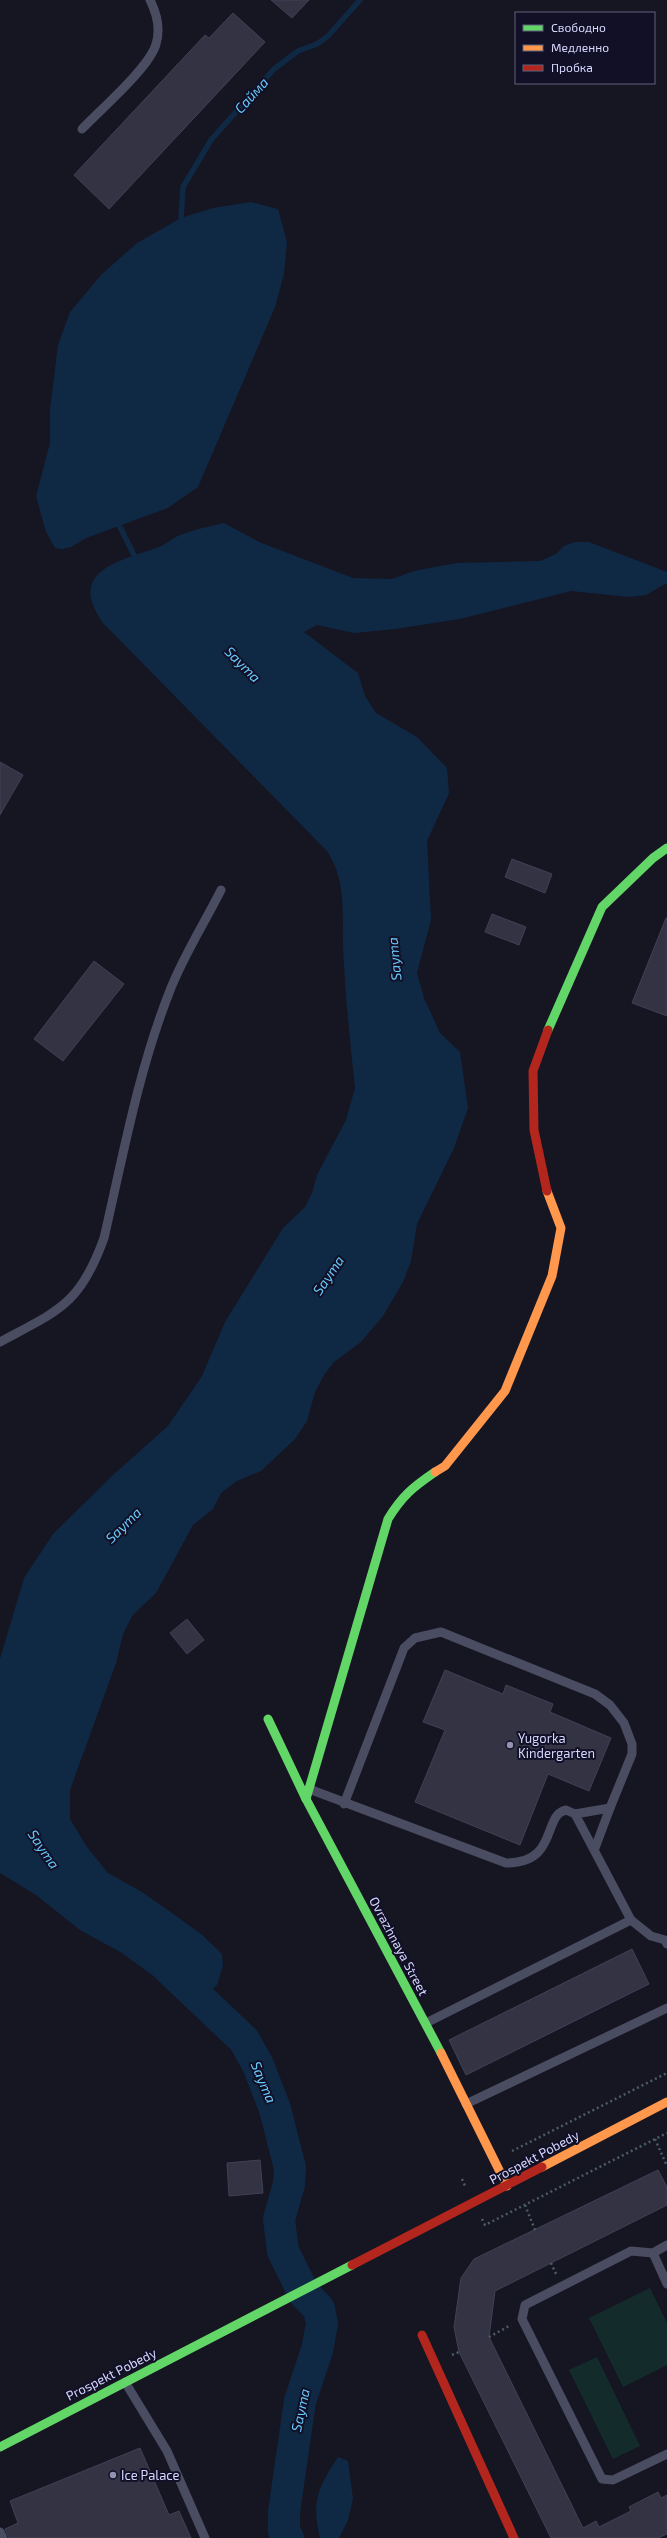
<svg xmlns="http://www.w3.org/2000/svg" width="667" height="2538" font-family="'Exo 2',sans-serif">
	<style>
		.green { fill: #132c2b }
		.water { fill: #0f2945 }
		.lines { fill: none; stroke-linecap: round; stroke-linejoin: round }
		.stream { stroke: #0f2945; stroke-width: 5.5 }
		.river { stroke: #0f2945; stroke-width: 32 }
		.building { fill: #343344; stroke: #424055 }
		.path { stroke: #4b5c66; stroke-width: 2.5; stroke-dasharray: 2 3; stroke-linecap: butt }
		.lane { stroke: #4a4c62; stroke-width: 9 }
		.fast { stroke: #63d668; stroke-width: 9 }
		.slow { stroke: #ff974d; stroke-width: 9 }
		.jam { stroke: #b3261e; stroke-width: 9 }
		.poi-dot { fill: #9393b1; stroke: #111027; stroke-width: 1.5 }
		.labels { text-anchor: middle; dominant-baseline: central; stroke-width: 4; stroke-linejoin: round; paint-order: stroke }
		.poi-label { font-size: 13px; fill: #d7d7fe; stroke: #111027; text-anchor: start }
		.street-label { font-size: 13px; fill: #d7d7fe; stroke: #111027 }
		.water-label { font-size: 14px; font-style: italic; fill: #67cafb; stroke: #111027 }
	</style>
	<rect width="100%" height="100%" fill="#161522"/>
	<!-- green -->
	<g class="green">
		<path d="M650 2288 667 2323V2365L623 2387 589 2318Z"/>
		<path d="M597 2357 640 2446 613 2459 569 2370Z"/>
	</g>
	<!-- water -->
	<g class="water">
		<path d="M251 202 278 209 287 242 284 274 275 307 198 487 168 508 86 538 71 547 62 549 55 548 46 532 36 496 50 443V410L58 345 70 312 101 275 137 243 181 218 213 208Z"/>
		<path d="M224 523 259 542 353 578 392 579 414 571 457 563 540 561 556 554 564 546 575 542H589L667 572V583L646 595 629 597 571 591 460 619 395 629 354 633 317 625 304 632 358 673 365 696 376 713 417 737 447 768 449 793 427 841 431 920 417 973 424 998 440 1033 460 1052 468 1108 454 1148 417 1224 411 1261 403 1282 383 1316 361 1342 334 1362 324 1375 315 1392 307 1421 295 1439 261 1471 237 1481 221 1493 213 1509 193 1525 156 1593 132 1616 123 1634 116 1663 70 1790V1819L87 1847 108 1873 142 1892 172 1913 201 1934 222 1954 223 1966 217 1985 201 1998 190 1999 174 1991 122 1953 80 1930 36 1895 0 1873V1659L24 1578 53 1534 113 1475 168 1426 202 1376 225 1322 283 1228 305 1207 312 1193 317 1175 346 1120 355 1088C350 1041 345 993 343 945 342 912 347 882 327 851L103 623C67 572 116 562 156 548 166 545 173 537 183 534 196 529 211 526 224 523Z"/>
		<path d="M338 2457 348 2461 353 2499 348 2520 339 2538H320C311 2500 318 2488 338 2457Z"/>
	</g>
	<g class="lines">
		<!-- stream -->
		<g class="stream">
			<path d="M181 218 183 187 211 140 274 69 298 51 317 44 328 36 360 0"/>
			<path d="M120 527 134 555"/>
		</g>
		<!-- river -->
		<path class="river" d="M169 1969 244 2040 258 2065 275 2109 290 2168 289 2184 279 2219 283 2251 303 2292 319 2309 322 2324 317 2350 300 2401 284 2512V2531L288 2538"/>
	</g>
	<!-- building -->
	<g class="building">
		<path d="M271 0H309L292 18Z"/>
		<path d="M233 13 265 42 109 209 74 175 205 35 209 38Z"/>
		<path d="M0 762 23 775 0 815Z"/>
		<path d="M512 859 552 874 545 893 505 877Z"/>
		<path d="M492 914 526 927 519 945 485 932Z"/>
		<path d="M666 918H667V1016L632 1003Z"/>
		<path d="M94 961 124 984 63 1061 34 1039Z"/>
		<path d="M187 1619 204 1640 187 1654 170 1633Z"/>
		<path d="M445 1670 503 1694 506 1685 553 1704 550 1712 611 1738 589 1791 548 1774 520 1845 415 1802 445 1730 423 1722Z"/>
		<path d="M632 1949 649 1984 466 2075 449 2040Z"/>
		<path d="M260 2160 263 2193 229 2196 227 2163Z"/>
		<path d="M658 2170 667 2187V2205L495 2291 489 2337 583 2528 596 2521 599 2527 631 2511 629 2507 658 2492 661 2498 667 2495V2534L658 2538H551L459 2352 454 2327 461 2278 474 2259Z"/>
		<path d="M140 2448 169 2515 179 2511 191 2538H9L5 2529 18 2523 10 2501Z"/>
	</g>
	<g class="lines">
		<!-- path -->
		<g class="path">
			<path d="M655 2139 667 2166"/>
			<path d="M512 2151 667 2073"/>
			<path d="M462 2179 465 2186"/>
			<path d="M525 2205 535 2230"/>
			<path d="M482 2219 485 2225 667 2133"/>
			<path d="M551 2263 557 2276"/>
			<path d="M489 2337 511 2325"/>
			<path d="M452 2355 459 2352"/>
		</g>
		<!-- lane -->
		<g class="lane">
			<path d="M82 129C100 110 150 67 156 44 161 28 157 14 150 0"/>
			<path d="M0 1342C59 1310 80 1305 104 1238 123 1156 138 1072 169 993 182 958 204 924 221 890"/>
			<path d="M309 1789 506 1863C559 1863 542 1815 566 1810L575 1814 631 1920"/>
			<path d="M344 1804 404 1648 415 1638 441 1632 595 1694 610 1705 624 1723 632 1744V1754L610 1808 575 1814"/>
			<path d="M595 1848 610 1808"/>
			<path d="M426 2023 631 1920 651 1936 665 1940 667 1944"/>
			<path d="M466 2104 667 2008"/>
			<path d="M667 2245 653 2253 631 2251 525 2305 522 2319 602 2479 613 2480 667 2454"/>
			<path d="M653 2253 667 2284"/>
			<path d="M125 2382 167 2451 205 2538"/>
			<path d="M0 2532 3 2538"/>
		</g>
		<!-- fast -->
		<g class="fast">
			<path d="M548 1030 602 907 653 858 667 848"/>
			<path d="M268 1719 306 1799 441 2053"/>
			<path d="M306 1799 388 1519C402 1496 413 1487 435 1472"/>
			<path d="M0 2447 352 2265"/>
		</g>
		<!-- slow -->
		<g class="slow">
			<path d="M435 1472 445 1466 505 1391 552 1276 561 1228 547 1191"/>
			<path d="M441 2053 507 2186"/>
			<path d="M542 2167 667 2102"/>
		</g>
		<!-- jam -->
		<g class="jam">
			<path d="M547 1191 534 1130 533 1071 548 1030"/>
			<path d="M352 2265 542 2167"/>
			<path d="M422 2335 514 2538"/>
		</g>
	</g>
	<!-- markers -->
	<g class="poi-dot">
		<circle cx="510" cy="1745" r="4"/>
		<circle cx="113" cy="2475" r="4"/>
	</g>
	<g class="labels">
		<!-- poi labels -->
		<g class="poi-label">
			<text x="518" y="1738">Yugorka<tspan x="518" dy="15">Kindergarten</tspan></text>
			<text x="121" y="2475">Ice Palace</text>
		</g>
		<!-- street labels -->
		<g class="street-label">
			<text transform="translate(399 1946) rotate(62)">Ovrazhnaya Street</text>
			<text transform="translate(534 2157) rotate(-28)">Prospekt Pobedy</text>
			<text transform="translate(111 2374) rotate(-27)">Prospekt Pobedy</text>
		</g>
		<!-- water labels -->
		<g class="water-label">
			<text transform="translate(251 95) rotate(-48)">Сайма</text>
			<text transform="translate(243 664) rotate(45)">Sayma</text>
			<text transform="translate(394 959) rotate(-95)">Sayma</text>
			<text transform="translate(328 1275) rotate(-56)">Sayma</text>
			<text transform="translate(123 1525) rotate(-45)">Sayma</text>
			<text transform="translate(44 1849) rotate(56)">Sayma</text>
			<text transform="translate(264 2082) rotate(67)">Sayma</text>
			<text transform="translate(300 2410) rotate(-78)">Sayma</text>
		</g>
	</g>
	<!-- legend -->
	<rect x="515" y="12" width="140" height="72" fill="#111027" stroke="#60607d"/>
	<rect x="523" y="25" width="20" height="6" fill="#63d668" stroke="#60607d"/>
	<text x="551" y="32" font-size="12" fill="#d7d7fe">Свободно</text>
	<rect x="523" y="45" width="20" height="6" fill="#ff974d" stroke="#60607d"/>
	<text x="551" y="52" font-size="12" fill="#d7d7fe">Медленно</text>
	<rect x="523" y="65" width="20" height="6" fill="#b3261e" stroke="#60607d"/>
	<text x="551" y="72" font-size="12" fill="#d7d7fe">Пробка</text>
</svg>
